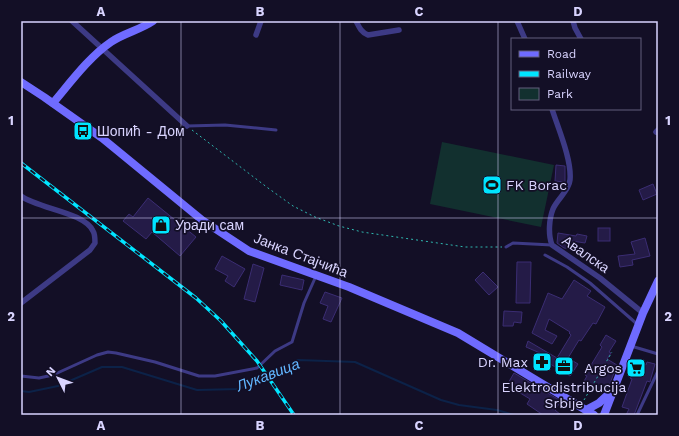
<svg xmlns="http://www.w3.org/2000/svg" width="679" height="436" font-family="'Work Sans',sans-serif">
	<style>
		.green { fill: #12302f }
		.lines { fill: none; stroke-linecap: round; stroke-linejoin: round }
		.stream { stroke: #0c2248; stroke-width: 2 }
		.building { fill: #241b47; stroke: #3b2d73 }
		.path { stroke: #2fb8b0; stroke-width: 1; stroke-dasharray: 2 3; stroke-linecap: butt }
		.lane { stroke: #3d3a85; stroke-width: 3 }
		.street { stroke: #3d3a85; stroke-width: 5.5 }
		.secondary { stroke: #6f6bff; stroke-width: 8 }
		.rail-casing { stroke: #00e5ff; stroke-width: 3.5 }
		.rail { stroke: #130f26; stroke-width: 2; stroke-dasharray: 6; stroke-linecap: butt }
		.grid { fill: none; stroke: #d9d4ff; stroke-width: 1; stroke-opacity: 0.55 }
		.labels { text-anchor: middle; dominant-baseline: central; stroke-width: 3.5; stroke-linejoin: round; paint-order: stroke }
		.poi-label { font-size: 14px; fill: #d9d4ff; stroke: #130f26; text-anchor: start }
		.street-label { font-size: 14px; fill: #d9d4ff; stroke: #130f26 }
		.water-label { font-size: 15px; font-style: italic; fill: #62b6ff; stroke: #130f26 }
		.neatline { fill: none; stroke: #d9d4ff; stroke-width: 1.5 }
		.grid-label { font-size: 13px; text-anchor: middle; font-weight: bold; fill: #d9d4ff }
	</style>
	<rect width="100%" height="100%" fill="#130f26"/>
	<!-- green -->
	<path class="green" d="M442 142 554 165 541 227 430 204Z"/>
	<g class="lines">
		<!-- stream -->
		<path class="stream" d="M21 391 29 392 58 386 102 367H122L197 390 239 389 298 360 355 362 441 400 459 405 497 410 514 415"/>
	</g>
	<!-- building -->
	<g class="building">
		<path d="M556 165 565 166V182L555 181Z"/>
		<path d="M653 184 657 194 643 200 639 190Z"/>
		<path d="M148 198 196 237 180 256 152 232 146 239 123 221 129 214 133 217Z"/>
		<rect x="598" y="228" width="12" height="13"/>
		<path d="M558 233 576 236 577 234 587 236 585 243 572 241 571 249 564 248 557 243Z"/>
		<path d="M645 238 650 256 632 260 633 265 620 267 618 256 635 254 631 242Z"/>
		<path d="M222 256 245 269 234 287 225 281 228 276 215 269Z"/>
		<path d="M517 262H531L530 303H516Z"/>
		<path d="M253 264 264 268 255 302 244 299Z"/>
		<path d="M483 272 498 287 489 295 475 280Z"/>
		<path d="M282 275 304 280 302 290 280 285Z"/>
		<path d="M574 280 591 291 587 296 605 307 596 324 593 323 581 341 579 340 568 358 578 364 570 376 547 362 545 367 535 361 540 353 526 347 528 341 557 358 571 335 569 333 570 332 549 319 545 330 557 336 552 344 532 333 548 293 562 299Z"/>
		<path d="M325 292 342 298 331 322 323 319 328 306 320 303Z"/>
		<path d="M504 311 522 312 521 323 514 322 513 326H503Z"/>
		<path d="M606 335 616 341 609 352 611 353 607 359 617 365 609 386 602 393 590 386V387L583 383 587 376 585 375 602 347 600 345Z"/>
		<path d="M637 361 646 365 647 362 655 364 651 378 650 382 647 381 634 415H626L629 409 622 407 632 379 630 378Z"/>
		<path d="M514 373 561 401 555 410 561 415H543L527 404 530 399 507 385Z"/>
	</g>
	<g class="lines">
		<!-- path -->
		<g class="path">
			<path d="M192 130 268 188 293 206 315 217 339 226 362 232 465 247H502"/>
			<path d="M584 400 612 352"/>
		</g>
		<!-- lane -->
		<g class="lane">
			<path d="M187 126 225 125 276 130"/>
			<path d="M506 247 513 243 552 245"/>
			<path d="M545 255 567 267 590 283 637 324"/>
			<path d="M631 346 658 354"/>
			<path d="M21 376 39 378 53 375 97 355 108 352 116 353 155 362 199 376H215L257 368 275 351 292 342 304 303 316 276"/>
			<path d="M637 415 658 371"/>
		</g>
		<!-- street -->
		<g class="street">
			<path d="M72 21 187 126"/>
			<path d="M356 21C359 27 361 32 368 35L399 30"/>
			<path d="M517 21 525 39"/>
			<path d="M573 21 575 28 581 39"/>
			<path d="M256 35 261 21"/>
			<path d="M552 109C558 128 572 160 570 180 569 191 557 199 553 209 549 219 548 235 552 245L600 278 643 313"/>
			<path d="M656 132 658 130"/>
			<path d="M21 196C39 209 84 212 93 231 95 234 95 239 95 243L90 250 21 303"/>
		</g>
		<!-- secondary -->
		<g class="secondary">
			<path d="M21 82 44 97 102 138 202 220 249 251 349 287 458 333 594 415"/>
			<path d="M53 103C70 83 89 57 111 42 124 33 140 30 153 21"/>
			<path d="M586 410 599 403 613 390"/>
			<path d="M604 415 643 313 658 281"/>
		</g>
		<!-- rail casing -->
		<g class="rail-casing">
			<path id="rail" d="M21 163 196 298 221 321 257 361 294 415"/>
		</g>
		<!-- rail -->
		<use href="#rail" class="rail"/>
	</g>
	<!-- grid -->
	<path class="grid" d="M181 21V415M340 21V415M498 21V415M21 218H658"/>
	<!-- icons -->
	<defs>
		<g id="bus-square" transform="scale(1)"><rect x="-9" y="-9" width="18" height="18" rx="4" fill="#00e5ff" stroke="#130f26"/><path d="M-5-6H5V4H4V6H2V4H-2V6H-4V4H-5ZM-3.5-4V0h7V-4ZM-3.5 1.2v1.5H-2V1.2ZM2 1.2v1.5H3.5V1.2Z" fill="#111"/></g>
		<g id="stadium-square" transform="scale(1)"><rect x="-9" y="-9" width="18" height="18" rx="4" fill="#00e5ff" stroke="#130f26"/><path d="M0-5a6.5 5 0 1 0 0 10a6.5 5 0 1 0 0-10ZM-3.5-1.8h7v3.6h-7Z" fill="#111"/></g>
		<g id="shop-square" transform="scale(1)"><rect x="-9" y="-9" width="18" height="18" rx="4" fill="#00e5ff" stroke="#130f26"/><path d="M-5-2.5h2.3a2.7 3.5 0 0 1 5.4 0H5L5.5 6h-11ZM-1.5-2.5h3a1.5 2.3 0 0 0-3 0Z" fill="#111"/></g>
		<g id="pharmacy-square" transform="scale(1)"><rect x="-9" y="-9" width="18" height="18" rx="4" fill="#00e5ff" stroke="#130f26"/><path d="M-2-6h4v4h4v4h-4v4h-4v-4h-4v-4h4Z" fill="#111"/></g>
		<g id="office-square" transform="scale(1)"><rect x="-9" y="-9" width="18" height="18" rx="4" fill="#00e5ff" stroke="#130f26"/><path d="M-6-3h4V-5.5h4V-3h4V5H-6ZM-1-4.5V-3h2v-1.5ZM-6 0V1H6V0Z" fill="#111"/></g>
		<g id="supermarket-square" transform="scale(1)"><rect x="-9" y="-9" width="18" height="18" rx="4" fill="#00e5ff" stroke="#130f26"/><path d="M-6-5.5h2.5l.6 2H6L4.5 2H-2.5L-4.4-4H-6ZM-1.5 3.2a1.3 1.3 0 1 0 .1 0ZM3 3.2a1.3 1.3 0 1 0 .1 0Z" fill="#111"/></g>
	</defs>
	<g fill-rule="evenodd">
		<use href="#bus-square" x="83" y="131"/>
		<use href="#stadium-square" x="492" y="185"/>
		<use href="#shop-square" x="161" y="225"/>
		<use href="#pharmacy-square" x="542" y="362"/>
		<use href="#office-square" x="564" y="366"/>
		<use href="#supermarket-square" x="636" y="368"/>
	</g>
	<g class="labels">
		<!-- poi labels -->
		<g class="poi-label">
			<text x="97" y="131">Шопић - Дом</text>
			<text x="506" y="185">FK Borac</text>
			<text x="175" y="225">Уради сам</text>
			<text x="528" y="362" text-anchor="end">Dr. Max</text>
			<text x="622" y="368" text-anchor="end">Argos</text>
			<text x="564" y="387" text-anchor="middle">Elektrodistribucija<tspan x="564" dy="16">Srbije</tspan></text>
		</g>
		<!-- street labels -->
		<g class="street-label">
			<text transform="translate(586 254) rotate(35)">Авалска</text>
			<text transform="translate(301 255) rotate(21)">Јанка Стајчића</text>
		</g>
		<!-- water labels -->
		<g class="water-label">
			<text transform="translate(268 375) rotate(-21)">Лукавица</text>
		</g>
	</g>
	<!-- border -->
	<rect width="679" height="436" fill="none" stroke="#130f26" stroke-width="44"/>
	<!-- legend -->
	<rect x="511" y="38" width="130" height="72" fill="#130f26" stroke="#625e7d"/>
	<rect x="519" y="51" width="20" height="6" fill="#6f6bff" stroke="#625e7d"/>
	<text x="547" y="58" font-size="12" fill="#d9d4ff">Road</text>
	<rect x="519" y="71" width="20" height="6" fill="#00e5ff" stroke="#625e7d"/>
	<text x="547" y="78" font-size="12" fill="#d9d4ff">Railway</text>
	<rect x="519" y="88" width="20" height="12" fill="#12302f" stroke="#625e7d"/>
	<text x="547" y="98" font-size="12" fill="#d9d4ff">Park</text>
	<!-- north arrow -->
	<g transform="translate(58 378) rotate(312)" stroke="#130f26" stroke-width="3" paint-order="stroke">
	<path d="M0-3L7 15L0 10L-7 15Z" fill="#d9d4ff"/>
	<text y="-6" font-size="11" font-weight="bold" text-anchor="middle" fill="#d9d4ff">N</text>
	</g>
	<rect x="22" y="22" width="635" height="392" class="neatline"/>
	<g class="grid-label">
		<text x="101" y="16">A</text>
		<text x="260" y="16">B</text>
		<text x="419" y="16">C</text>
		<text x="578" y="16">D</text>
		<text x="11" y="125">1</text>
		<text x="668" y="125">1</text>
		<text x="11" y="321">2</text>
		<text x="668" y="321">2</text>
		<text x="101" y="430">A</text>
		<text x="260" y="430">B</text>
		<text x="419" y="430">C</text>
		<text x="578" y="430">D</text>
	</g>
</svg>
